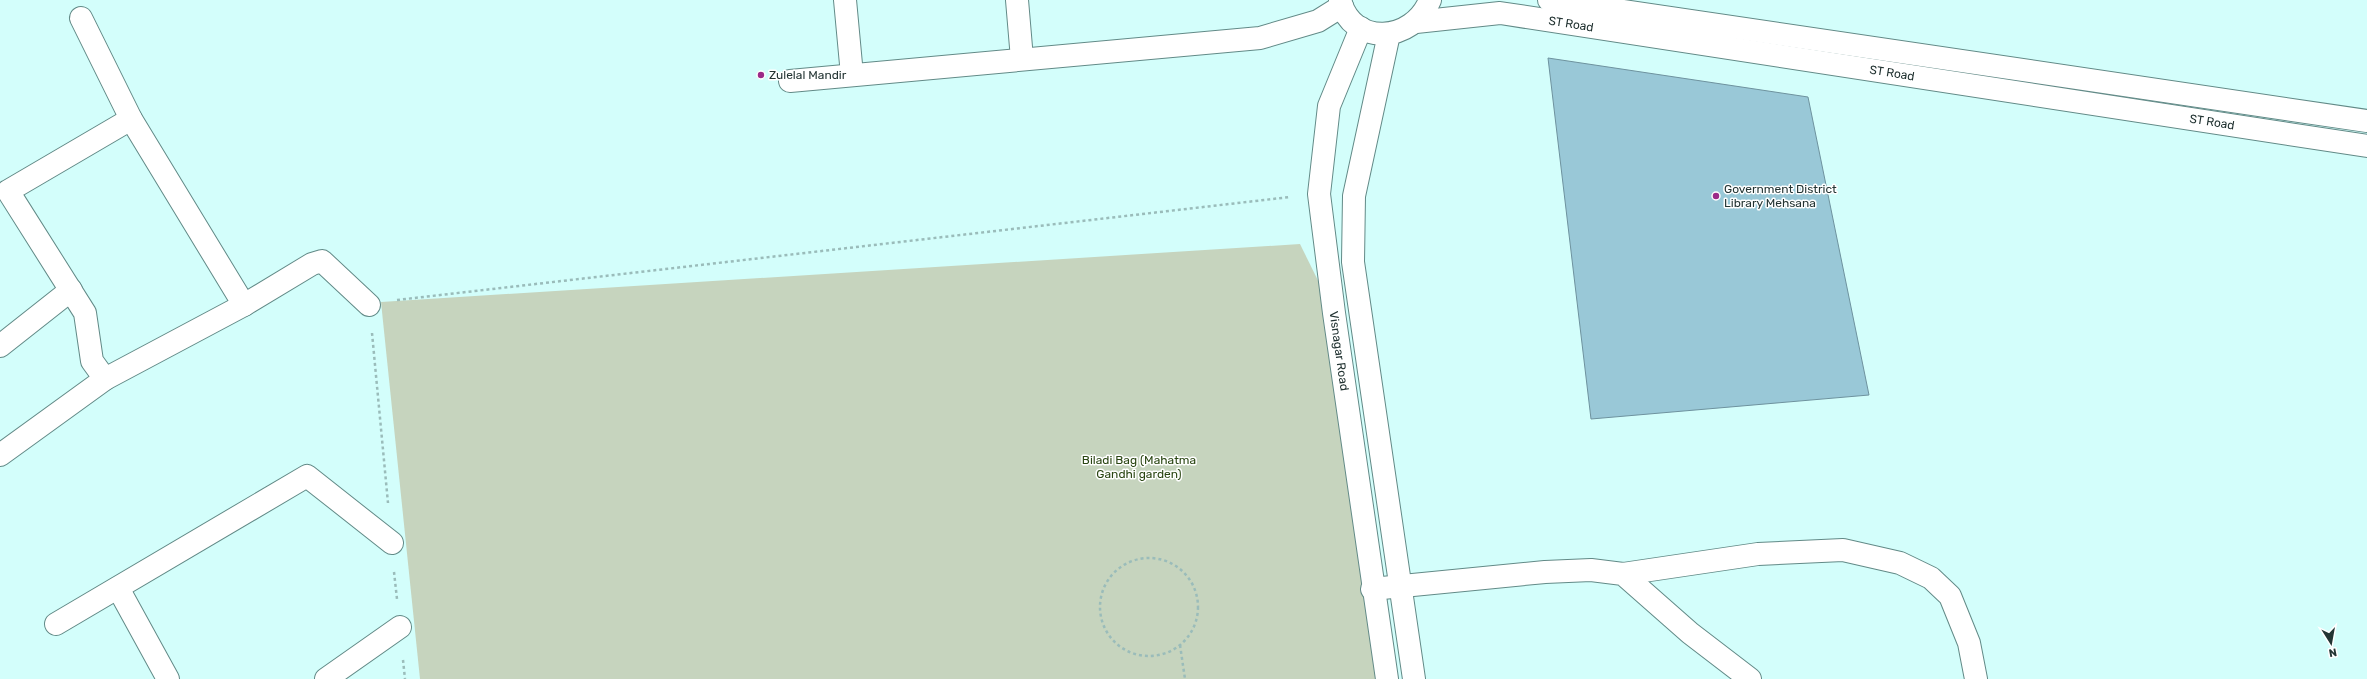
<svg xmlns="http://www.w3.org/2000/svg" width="2367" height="679" font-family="Rubik,sans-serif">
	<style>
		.green { fill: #c6d4be }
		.building { fill: #99c8d7; stroke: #6e929e }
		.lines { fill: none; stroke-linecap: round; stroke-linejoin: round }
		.street-casing { stroke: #628a87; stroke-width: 24 }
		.secondary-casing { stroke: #628a87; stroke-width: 24 }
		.primary-casing { stroke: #628a87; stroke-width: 24 }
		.path { stroke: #9abcba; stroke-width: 2.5; stroke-dasharray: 3 3; stroke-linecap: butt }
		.street { stroke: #fff; stroke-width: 22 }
		.secondary { stroke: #fff; stroke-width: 22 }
		.primary { stroke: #fff; stroke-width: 22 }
		.poi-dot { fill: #9c2a88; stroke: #fff; stroke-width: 1.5 }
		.labels { text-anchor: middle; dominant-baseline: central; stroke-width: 3; stroke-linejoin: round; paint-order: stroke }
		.street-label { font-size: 12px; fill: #233433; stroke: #fff }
		.poi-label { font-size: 12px; fill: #233433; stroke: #fff; text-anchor: start }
		.park-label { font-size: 12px; fill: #294512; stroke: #fff }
	</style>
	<rect width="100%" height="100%" fill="#d3fefb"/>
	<!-- green -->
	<path class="green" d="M1300 244 1334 313 1389 679H420L381 302Z"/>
	<!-- building -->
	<path class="building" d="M1548 58 1808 97 1869 395 1591 419Z"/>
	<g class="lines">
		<!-- street casing -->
		<g class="street-casing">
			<g id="street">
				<path d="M845 0 852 75"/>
				<path d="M1017 0 1022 59"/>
				<path d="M81 18 131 119"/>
				<path d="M790 81 1260 38 1318 21 1342 6"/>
				<path d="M0 346 71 290"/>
				<path d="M105 379 92 361 85 313 8 191 131 119 244 305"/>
				<path d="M0 455 105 379 244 305 312 264 322 261 369 305"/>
				<path d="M1623 574 1758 554 1843 550 1900 563 1931 578 1950 596 1969 643 1976 679"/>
				<path d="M118 588 168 679"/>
				<path d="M1372 589 1545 572 1591 570 1623 574 1690 633 1750 679"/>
				<path d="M56 624 307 476 392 543"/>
				<path d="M326 679 400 627"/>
			</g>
		</g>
		<!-- secondary casing -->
		<g class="secondary-casing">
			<g id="secondary">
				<path d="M1549 0 2367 121"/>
				<path d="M1416 22 1500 13 2367 146"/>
			</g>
		</g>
		<!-- primary casing -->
		<g class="primary-casing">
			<g id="primary">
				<path d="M1340 0C1352 47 1413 43 1430 0"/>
				<path d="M1361 28 1329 106 1319 194 1334 313 1387 679"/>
				<path d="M1389 34 1354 196 1353 262 1414 679"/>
			</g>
		</g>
		<!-- path -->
		<g class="path">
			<path d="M397 300 1290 197"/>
			<path d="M372 333 388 503"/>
			<circle cx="1149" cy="607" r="49"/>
			<path d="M394 572 397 599"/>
			<path d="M1180 645 1185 679"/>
			<path d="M403 660 405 679"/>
		</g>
		<!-- street -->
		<use href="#street" class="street"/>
		<!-- secondary -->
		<use href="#secondary" class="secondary"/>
		<!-- primary -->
		<use href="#primary" class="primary"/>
	</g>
	<!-- markers -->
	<g class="poi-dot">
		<circle cx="761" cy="75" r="4"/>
		<circle cx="1716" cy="196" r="4"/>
	</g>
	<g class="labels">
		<!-- street labels -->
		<g class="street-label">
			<text transform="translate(1571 24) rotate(9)">ST Road</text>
			<text transform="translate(1892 73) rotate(9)">ST Road</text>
			<text transform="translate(2212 122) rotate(9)">ST Road</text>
			<text transform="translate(1339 351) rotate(82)">Visnagar Road</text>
		</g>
		<!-- poi labels -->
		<g class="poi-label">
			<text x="769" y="75">Zulelal Mandir</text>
			<text x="1724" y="189">Government District<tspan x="1724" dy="14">Library Mehsana</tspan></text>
		</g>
		<!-- park labels -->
		<g class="park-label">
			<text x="1139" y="460">Biladi Bag (Mahatma<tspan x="1139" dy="14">Gandhi garden)</tspan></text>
		</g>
	</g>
	<!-- north arrow -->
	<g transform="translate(2331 643) rotate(169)" stroke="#ffffff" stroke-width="3" paint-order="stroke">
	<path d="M0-3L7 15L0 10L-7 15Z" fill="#233433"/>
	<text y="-6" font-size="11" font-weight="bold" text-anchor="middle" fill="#233433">N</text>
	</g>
</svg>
